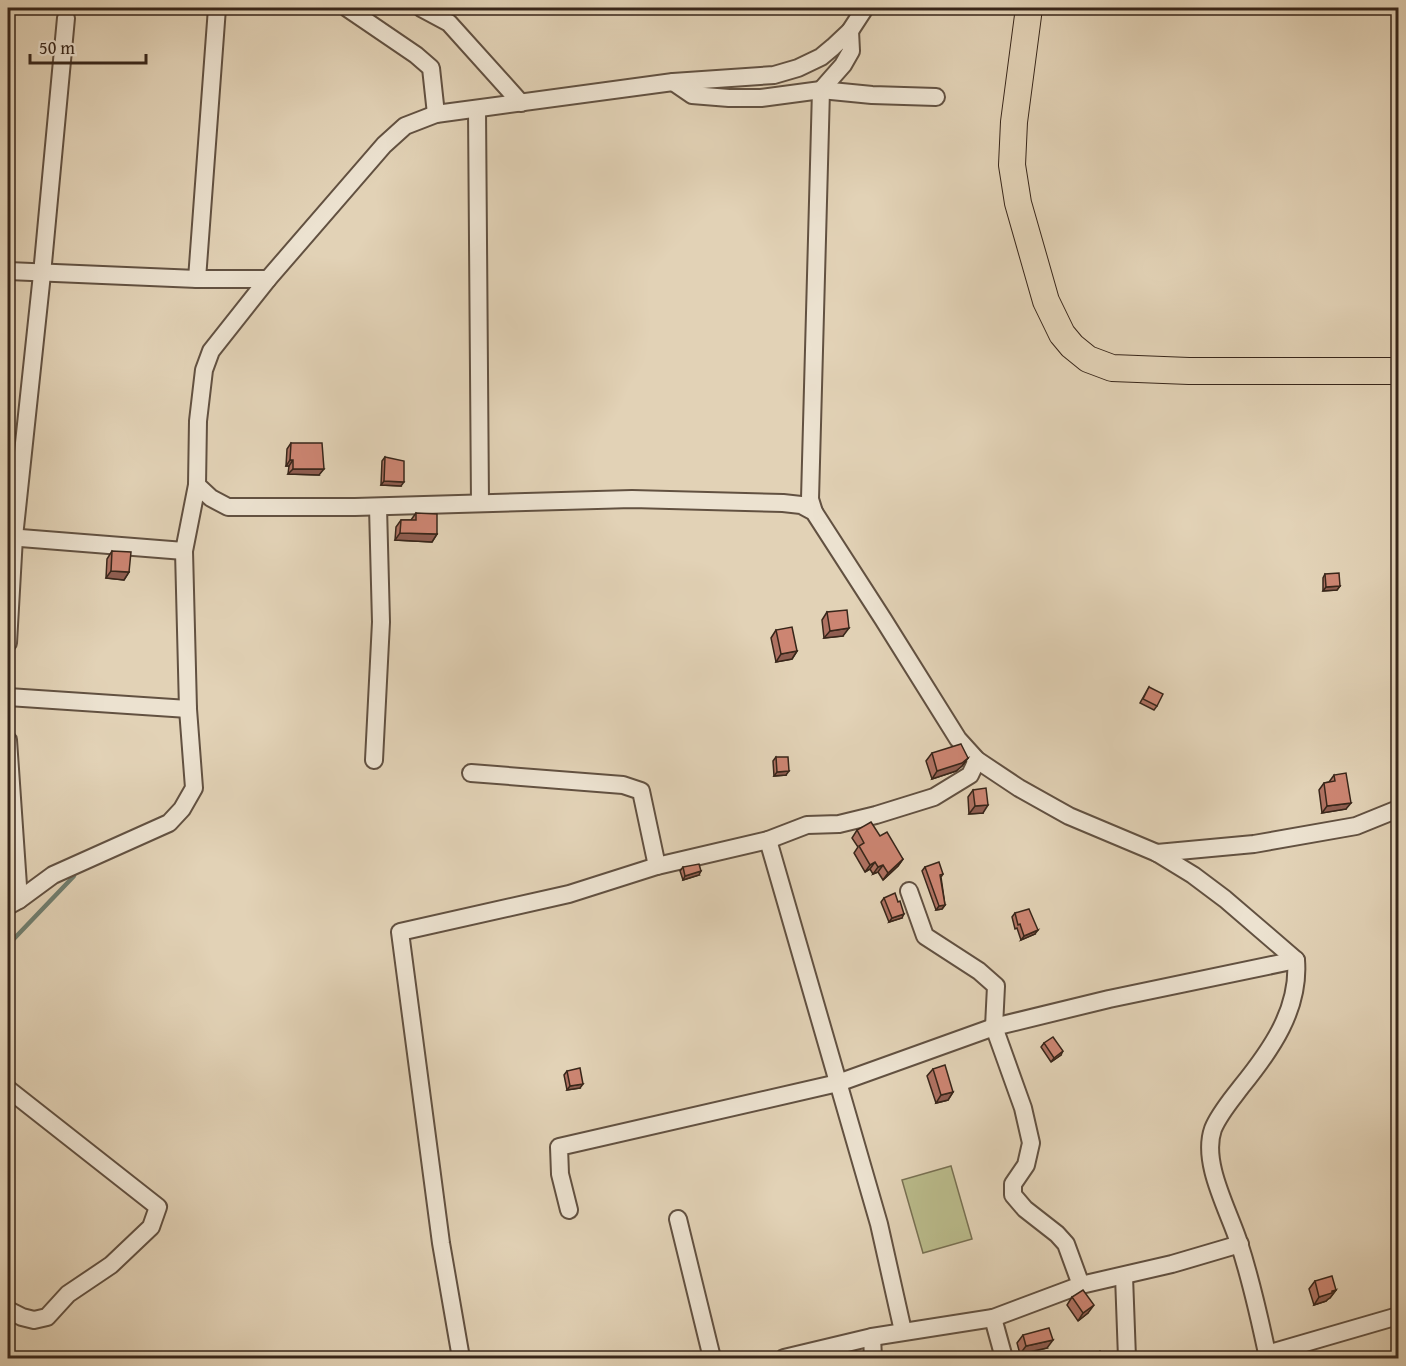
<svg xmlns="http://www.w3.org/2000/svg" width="1406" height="1366" font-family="'Gentium Book Plus',serif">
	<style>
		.green { fill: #b9ba8a; stroke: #787052; stroke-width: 1.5 }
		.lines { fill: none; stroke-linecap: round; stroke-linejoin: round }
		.stream { stroke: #707e6f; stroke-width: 4.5 }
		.street-casing { stroke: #625141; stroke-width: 20 }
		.primary-casing { stroke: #38261a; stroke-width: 28 }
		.street { stroke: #ece2d0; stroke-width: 16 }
		.primary { stroke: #e2d2b6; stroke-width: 26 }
		.wall { fill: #af7262; stroke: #38261a; stroke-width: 1.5 }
		.shaded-wall { fill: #8f5d50; stroke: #38261a; stroke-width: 1.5 }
		.building { fill: #cc8572; stroke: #38261a; stroke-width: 1.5 }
	</style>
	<rect width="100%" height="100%" fill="#e2d2b6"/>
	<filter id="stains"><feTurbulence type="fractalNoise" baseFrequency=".00333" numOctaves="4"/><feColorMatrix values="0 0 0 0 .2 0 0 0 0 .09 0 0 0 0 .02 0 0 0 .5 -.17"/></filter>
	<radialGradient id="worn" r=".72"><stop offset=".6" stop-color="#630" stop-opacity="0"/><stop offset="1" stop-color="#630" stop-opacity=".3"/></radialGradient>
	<!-- green -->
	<path class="green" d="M951 1166 972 1239 923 1253 902 1180Z"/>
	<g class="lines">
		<!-- stream -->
		<path class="stream" d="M8 945 74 876"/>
		<!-- street casing -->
		<g class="street-casing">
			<g id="street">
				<path d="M347 8 416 55 431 68 436 114"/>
				<path d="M421 8 449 23 521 103"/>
				<path d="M865 8 850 31 833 47 821 57 798 68 774 75 673 82 436 114 405 126 384 145 268 279 211 351 204 370 198 421 197 485 211 498 228 507H355L632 499 783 503 801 505 814 512 883 619 958 739 977 760 1019 788 1069 816 1157 853 1193 875 1225 899 1296 960C1300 1009 1271 1050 1241 1087 1232 1099 1219 1114 1213 1129 1201 1163 1229 1211 1239 1243 1251 1280 1260 1320 1268 1358"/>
				<path d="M673 82 692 95 729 98H761L821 90 872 95 936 97"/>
				<path d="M477 109 480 503"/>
				<path d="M8 271 197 279H268"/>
				<path d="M197 279 217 8"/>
				<path d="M814 512 810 499 821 90 843 65 851 51 850 31"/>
				<path d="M8 537 184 551"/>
				<path d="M8 643 14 537 42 274 66 18"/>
				<path d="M8 697 188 709"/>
				<path d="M8 740 19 900"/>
				<path d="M374 760 381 622 378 507"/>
				<path d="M471 773 623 785 641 791 657 866"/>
				<path d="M768 840 879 1224 903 1331"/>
				<path d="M1157 853 1254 844 1356 826 1398 809"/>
				<path d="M909 891 925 936 979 971 996 986 994 1027 1023 1108 1031 1143 1026 1165 1013 1184V1195L1025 1209 1057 1234 1066 1244 1081 1285"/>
				<path d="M8 906 19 900 53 875 169 823 182 809 194 788 188 709 184 551 197 485"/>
				<path d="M8 1089 158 1207 151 1227 111 1265 68 1294 47 1317 34 1320 22 1317 8 1310"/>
				<path d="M569 1210 560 1174 559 1147 838 1083 994 1027 1109 999 1296 960"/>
				<path d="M678 1219 712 1358"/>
				<path d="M1124 1276 1127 1358"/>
				<path d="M993 1318 1004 1358"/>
				<path d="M872 1337 873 1358"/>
				<path d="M1267 1354 1398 1316"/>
				<path d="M461 1358 441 1243 400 932 569 894 657 866 768 840 807 825 839 824 876 815 934 797 970 775 977 760"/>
				<path d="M784 1358 872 1337 993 1318 1081 1285 1172 1264 1240 1244"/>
			</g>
		</g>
		<!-- primary casing -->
		<g class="primary-casing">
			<path id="primary" d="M1029 8 1014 122 1012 165 1018 203 1046 301 1062 334 1072 346 1088 359 1112 368 1189 371H1398"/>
		</g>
		<!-- street -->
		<use href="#street" class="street"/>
		<!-- primary -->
		<use href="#primary" class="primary"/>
	</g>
	<!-- wall -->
	<g class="wall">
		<path d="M291 443 319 475 288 474 289 466H286L287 449Z"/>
		<path d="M385 457 401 486 381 485 382 461Z"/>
		<path d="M416 513 437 534 432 542 395 540 396 527 401 520H411Z"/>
		<path d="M112 551 129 572 124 580 106 578 107 559Z"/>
		<path d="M1325 574 1340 586 1337 590 1323 591V578Z"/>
		<path d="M827 612 843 636 824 638 822 620Z"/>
		<path d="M776 630 797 651 792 659 776 662 771 638Z"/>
		<path d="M1149 687 1157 706 1154 710 1140 703Z"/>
		<path d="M932 753 968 758 962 766 956 771 932 779 926 761Z"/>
		<path d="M776 757 786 775 774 776 773 761Z"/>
		<path d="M1334 775 1346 809 1322 813 1319 790 1324 783 1329 782Z"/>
		<path d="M973 790 983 813 969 814 968 797Z"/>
		<path d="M857 830 880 836 903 859 898 866 883 880 878 872 873 874 870 869 865 872 854 853 858 847 852 838Z"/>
		<path d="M683 867 699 875 683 880 680 871Z"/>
		<path d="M925 867 943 874 941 877 945 905 942 909 936 910 922 871Z"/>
		<path d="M884 898 902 918 889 922 881 902Z"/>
		<path d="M1015 913 1035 934 1021 940 1017 928 1015 929 1012 917Z"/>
		<path d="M1044 1043 1061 1055 1051 1062 1041 1047Z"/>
		<path d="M933 1069 953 1092 948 1100 936 1103 927 1076Z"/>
		<path d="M567 1071 580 1088 567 1090 564 1075Z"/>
		<path d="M1315 1281 1336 1290 1330 1298 1328 1299 1326 1301 1314 1305 1309 1289Z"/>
		<path d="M1072 1297 1088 1313 1078 1321 1067 1305Z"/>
		<path d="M1023 1335 1047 1348 1020 1354 1017 1343Z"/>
	</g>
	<!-- shaded-wall -->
	<g class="shaded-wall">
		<path d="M290 460H293L289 466H286Z"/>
		<path d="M293 469H324L319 475 288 474Z"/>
		<path d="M384 481 404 482 401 486 381 485Z"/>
		<path d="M400 533 437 534 432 542 395 540Z"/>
		<path d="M111 571 129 572 124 580 106 578Z"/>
		<path d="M1340 586 1337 590 1323 591 1326 587Z"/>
		<path d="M849 628 843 636 824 638 830 631Z"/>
		<path d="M797 651 792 659 776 662 781 654Z"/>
		<path d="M968 758 962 766 956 771 932 779 937 771Z"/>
		<path d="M789 771 786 775 774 776 777 772Z"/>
		<path d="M1351 803 1346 809 1322 813 1327 806Z"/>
		<path d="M988 805 983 813 969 814 975 806Z"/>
		<path d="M903 859 898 866 883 880 888 873Z"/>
		<path d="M875 862 870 869 865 872 870 865Z"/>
		<path d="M883 865 878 872 873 874 878 867Z"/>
		<path d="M701 871 699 875 683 880 685 876Z"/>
		<path d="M945 905 942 909 936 910 939 906Z"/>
		<path d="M904 914 902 918 889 922 892 918Z"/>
		<path d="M1038 930 1035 934 1021 940 1024 936Z"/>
		<path d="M1063 1051 1061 1055 1051 1062 1054 1058Z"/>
		<path d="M583 1084 580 1088 567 1090 570 1086Z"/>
		<path d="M953 1092 948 1100 936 1103 941 1095Z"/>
		<path d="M1336 1290 1330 1298 1328 1299 1326 1301 1314 1305 1319 1297Z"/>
		<path d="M1094 1305 1088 1313 1078 1321 1083 1313Z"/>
		<path d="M1053 1340 1047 1348 1020 1354 1026 1346Z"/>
	</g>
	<!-- building -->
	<g class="building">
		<path d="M291 443H322L324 469H293V460H290Z"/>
		<path d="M385 457 404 461V482L384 481Z"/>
		<path d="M416 513 437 514V534L400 533 401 520H416Z"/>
		<path d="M112 551 131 552 129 572 111 571Z"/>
		<path d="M1339 573 1340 586 1326 587 1325 574Z"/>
		<path d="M847 610 849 628 830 631 827 612Z"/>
		<path d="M792 627 797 651 781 654 776 630Z"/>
		<path d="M1149 687 1163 694 1157 706 1143 699Z"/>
		<path d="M961 744 968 758 962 763 937 771 932 753Z"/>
		<path d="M776 757H788L789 771 777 772Z"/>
		<path d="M1346 773 1351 803 1327 806 1324 783 1335 781 1334 775Z"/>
		<path d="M986 788 988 805 975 806 973 790Z"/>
		<path d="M871 822 880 836 887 832 903 859 888 873 883 865 878 867 875 862 870 865 859 846 864 843 857 830Z"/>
		<path d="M939 862 943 874 940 875 945 905 939 906 925 867Z"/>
		<path d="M699 864 701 871 685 876 683 867Z"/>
		<path d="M895 893 898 902 900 901 904 914 892 918 884 898Z"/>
		<path d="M1029 909 1038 930 1024 936 1020 924 1018 925 1015 913Z"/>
		<path d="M1053 1037 1063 1051 1054 1058 1044 1043Z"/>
		<path d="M945 1065 953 1092 941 1095 933 1069Z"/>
		<path d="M580 1068 583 1084 570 1086 567 1071Z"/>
		<path d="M1332 1276 1336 1290 1332 1291V1293L1319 1297 1315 1281Z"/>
		<path d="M1083 1290 1094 1305 1083 1313 1072 1297Z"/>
		<path d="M1049 1328 1053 1340 1026 1346 1023 1335Z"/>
		<path d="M1100 1351 1103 1359H1086Z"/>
	</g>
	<!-- margin -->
	<rect width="1406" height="1366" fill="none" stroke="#e2d2b6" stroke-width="30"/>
	<rect x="9" y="9" width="1388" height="1348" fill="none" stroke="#38261a" stroke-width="3"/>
	<rect x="15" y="15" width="1376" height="1336" fill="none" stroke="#38261a" stroke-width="1.5"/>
	<!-- scale -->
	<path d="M30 54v9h116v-9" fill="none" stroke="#38261a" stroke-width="3"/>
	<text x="39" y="54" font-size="18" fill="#38261a" stroke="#ece2d0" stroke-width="4.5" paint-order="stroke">50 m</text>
	<rect width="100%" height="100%" filter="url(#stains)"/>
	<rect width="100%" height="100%" fill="url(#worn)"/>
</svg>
